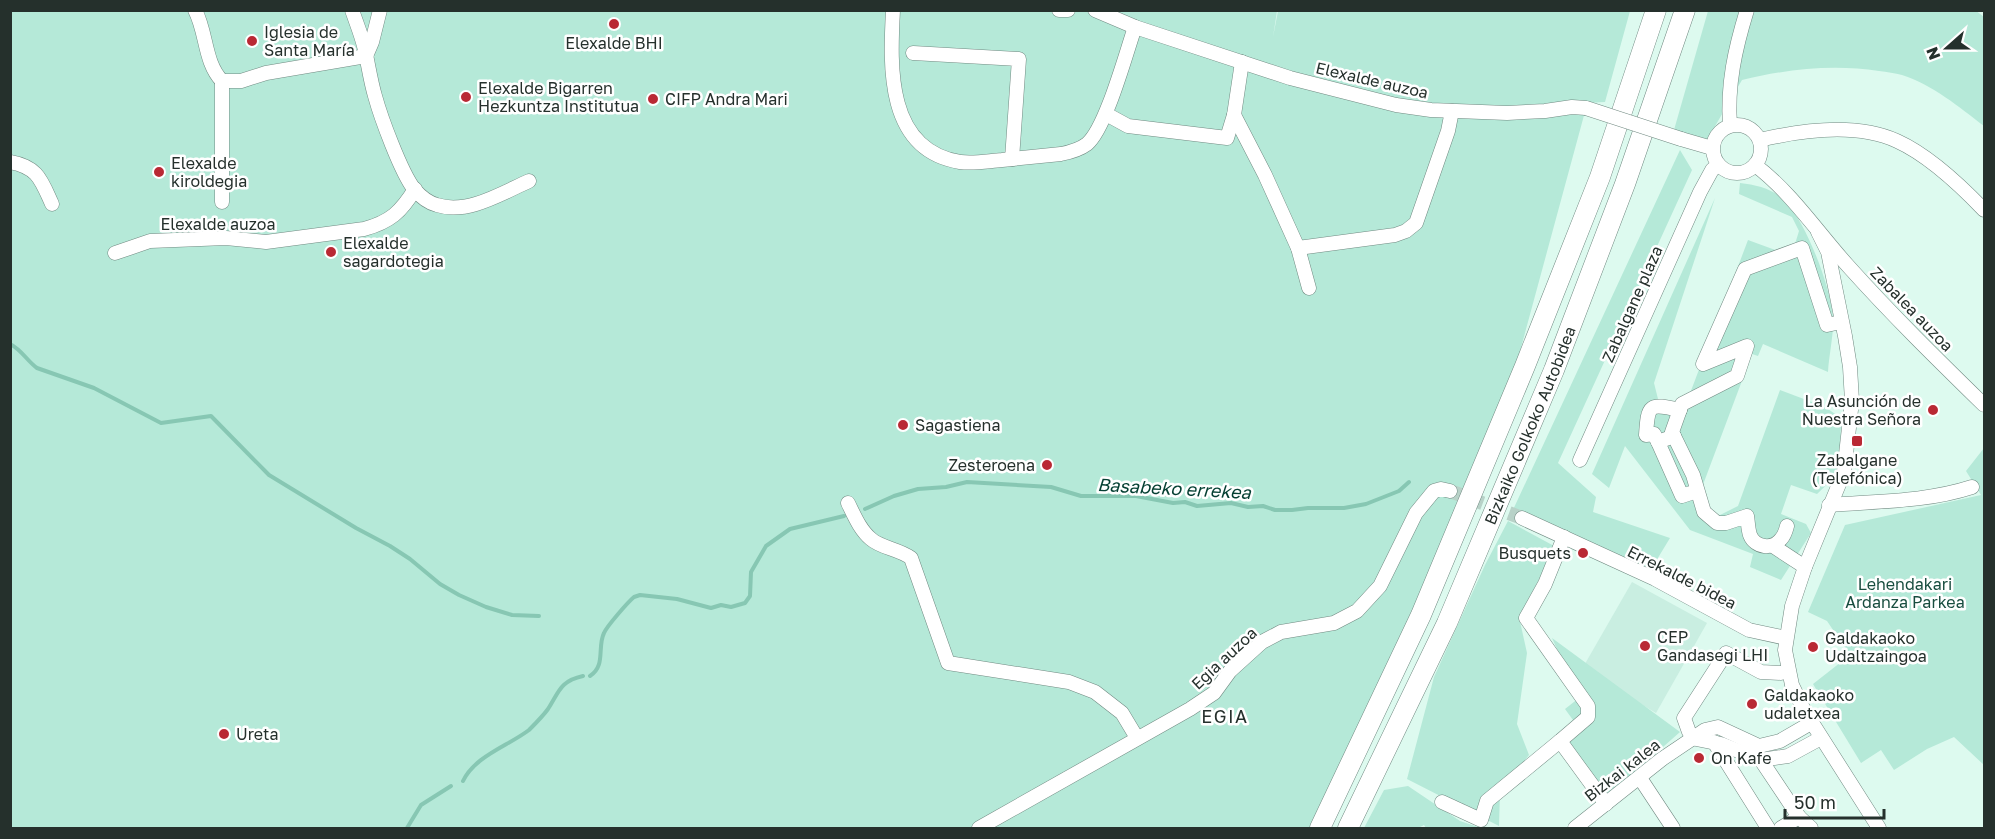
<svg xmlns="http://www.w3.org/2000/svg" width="1995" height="839" font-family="'Golos Text',sans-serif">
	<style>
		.built { fill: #c9eee1 }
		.green { fill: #b5e9d8 }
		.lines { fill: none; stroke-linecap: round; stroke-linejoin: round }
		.stream { stroke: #87c7b3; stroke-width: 4 }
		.minor-tunnel { stroke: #b8d2c8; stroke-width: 14; stroke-dasharray: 14 7; stroke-linecap: butt }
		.minor-casing { stroke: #718a82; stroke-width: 15 }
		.highway-casing { stroke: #718a82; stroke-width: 21 }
		.minor { stroke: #fff; stroke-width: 14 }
		.highway { stroke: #fff; stroke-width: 20 }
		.minor-bridge-casing { stroke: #718a82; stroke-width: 15; stroke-linecap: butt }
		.minor-bridge { stroke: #fff; stroke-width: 14 }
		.poi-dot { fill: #b92934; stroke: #fff; stroke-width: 2 }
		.labels { text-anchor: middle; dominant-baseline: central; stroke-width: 5; stroke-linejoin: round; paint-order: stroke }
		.poi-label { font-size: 16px; fill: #25302c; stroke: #fff; text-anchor: start }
		.street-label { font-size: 16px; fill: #25302c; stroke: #fff }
		.park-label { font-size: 16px; fill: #184d3f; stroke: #fff }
		.water-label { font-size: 18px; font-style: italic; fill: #043f32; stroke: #fff }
		.neighbourhood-label { font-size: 18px; letter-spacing: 1.5px; fill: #25302c; stroke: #fff }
	</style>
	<rect width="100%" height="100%" fill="#ddfaef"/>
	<!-- built -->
	<path class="built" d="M1632 582 1707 623 1656 713 1582 669Z"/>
	<!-- green -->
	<g class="green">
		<path d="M1975 10 1984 17V126C1959 107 1933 85 1902 75 1895 73 1887 72 1879 71 1833 64 1787 69 1742 80L1704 145 1674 130 1708 11Z"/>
		<path d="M10 11H1277L1273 37 1278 11H1630L1605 102 1543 105 1586 108 1500 425 1320 828H11Z"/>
		<path d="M1680 150 1692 170 1558 463 1596 497 1593 512 1670 538 1650 571 1512 512Z"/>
		<path d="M1740 183C1757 185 1774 189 1786 202 1807 225 1830 285 1833 317 1834 334 1829 354 1828 372L1763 344 1758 356 1752 354 1701 490 1708 512 1720 515 1738 506 1780 390 1825 407 1841 418 1840 472 1817 494 1791 485 1781 514 1806 524 1811 533 1781 580 1750 567 1753 554 1690 530 1625 446 1609 488 1592 474 1715 198 1654 383 1659 403 1672 408 1689 396 1748 240 1778 251 1795 244 1799 231 1792 217 1739 194Z"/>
		<path d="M1984 448V765L1954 737 1927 749 1894 770 1881 750 1861 763 1813 684 1850 655 1827 621 1808 612 1845 525 1981 495 1966 471Z"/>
		<path d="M1508 521 1556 547 1519 617 1527 653 1517 724 1529 755 1500 792 1499 826 1407 779 1434 677 1485 565Z"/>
		<path d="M1552 638 1680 732 1605 798 1567 741 1573 720 1565 709 1579 698Z"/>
		<path d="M1408 786 1460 821 1481 828H1426L1424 825 1418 828H1364L1384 790Z"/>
	</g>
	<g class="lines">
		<!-- stream -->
		<g class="stream">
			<path d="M10 344C22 350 27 361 37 368L94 388 161 423 211 416 269 475 356 528 390 546 410 559 440 584 459 595 486 607 512 615 539 616"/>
			<path d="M865 509 894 496 918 489 946 487 967 482 1051 487 1081 496H1136L1173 503 1185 502 1197 506 1231 503 1248 507 1263 506 1275 510H1292L1308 508H1344L1366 504 1399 491 1409 482"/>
			<path d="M590 676C606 666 597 647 604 633 607 626 628 602 634 597L640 595 677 599 711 608 721 605 731 607 745 603 750 596 751 572 766 546 790 529 844 516"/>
			<path d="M463 781C475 756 508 746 529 730 535 724 543 716 548 709 559 692 560 681 583 676"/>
			<path d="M407 828 421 805 451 786"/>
		</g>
		<!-- minor-tunnel -->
		<path class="minor-tunnel" d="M1450 491 1522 518"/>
		<!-- minor casing -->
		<g class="minor-casing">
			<g id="minor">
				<path d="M195 10C207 33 204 62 222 81H241L266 73 366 56"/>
				<path d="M352 10C356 22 361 34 364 46 368 62 370 79 375 96 381 118 401 172 414 189 420 196 429 203 437 205 467 215 502 193 529 181"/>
				<path d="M893 10C890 67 886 150 960 162 974 164 988 161 1002 160 1022 158 1042 156 1061 154 1071 152 1079 150 1087 144 1106 128 1126 53 1135 27"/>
				<path d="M1059 10H1068"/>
				<path d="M1095 10 1135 27 1290 78 1396 105 1431 110 1507 113 1545 111 1572 107 1586 108"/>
				<path d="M913 53 1019 59 1012 159"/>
				<path d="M366 56 372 42 380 10"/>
				<path d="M1106 114 1128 126 1227 138 1234 115 1242 62"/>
				<path d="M1234 115 1265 175 1298 248 1309 288"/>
				<circle cx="1737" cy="149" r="24"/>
				<path d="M1730 125C1727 85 1735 49 1747 10"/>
				<path d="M1681 139 1712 148"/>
				<path d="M1760 140C1802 130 1856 122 1897 141 1928 155 1961 186 1984 210"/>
				<path d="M10 162C38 167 41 180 52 204"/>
				<path d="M1755 165C1792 193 1818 233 1849 267 1892 315 1938 360 1984 405"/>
				<path d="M222 202V81"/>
				<path d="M1818 232 1828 252 1845 336 1850 367 1852 401 1844 472 1805 567 1792 606 1785 650 1792 685 1804 710 1879 828"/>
				<path d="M1298 248 1395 235 1406 231 1416 223 1448 131 1452 111"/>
				<path d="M115 253 150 241 226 238 266 242 364 229C390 222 401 212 415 189"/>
				<path d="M1674 436 1658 442 1682 496 1697 491"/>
				<path d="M1658 442 1654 434 1646 435C1648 404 1649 403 1680 410"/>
				<path d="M1580 460 1700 192 1712 170 1718 165"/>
				<path d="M848 503C854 515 860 530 871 539 881 548 899 549 911 558L948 663 1069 682 1095 692 1122 713 1137 738"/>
				<path d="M1829 505C1877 501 1926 502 1972 487"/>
				<path d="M1522 518 1655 579 1749 630 1786 638"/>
				<path d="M1787 526C1786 530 1784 536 1781 539 1773 550 1755 548 1750 535 1748 529 1748 522 1747 516L1726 523H1717L1704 512 1693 475 1672 432 1682 404 1737 376 1747 346 1703 364 1745 269 1802 248 1827 325 1841 322"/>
				<path d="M1564 537 1545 584 1526 618 1588 706V717L1560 741 1606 804"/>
				<path d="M1773 546 1805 567"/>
				<path d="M1689 732 1684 718 1726 653 1761 672 1781 673"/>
				<path d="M1691 738 1721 744 1761 760 1788 756 1821 738"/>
				<path d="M1714 742 1768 828"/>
				<path d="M1761 760 1799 817 1781 828"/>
				<path d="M1640 778 1673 828"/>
				<path d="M1442 802 1481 820 1487 801 1560 741"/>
				<path d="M1799 817 1811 828"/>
				<path d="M979 828 1190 709 1214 693 1230 671 1262 642 1281 632 1334 623 1357 611 1380 586 1416 513 1434 491 1441 489 1450 491"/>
				<path d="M1575 828 1662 759 1705 730 1718 727 1759 746 1780 741 1811 723"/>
			</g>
		</g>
		<!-- highway casing -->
		<g class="highway-casing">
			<g id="highway">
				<path d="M1320 828 1421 615 1525 366 1600 177 1656 10"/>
				<path id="s1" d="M1348 828 1447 623 1554 370 1625 184 1685 10"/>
			</g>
		</g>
		<!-- minor -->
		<use href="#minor" class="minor"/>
		<!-- highway -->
		<use href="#highway" class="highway"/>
		<!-- minor-bridge casing -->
		<g class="minor-bridge-casing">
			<path id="minor-bridge" d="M1586 108 1681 139"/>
		</g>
		<!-- minor-bridge -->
		<use href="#minor-bridge" class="minor-bridge"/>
	</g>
	<!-- markers -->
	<g class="poi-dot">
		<circle cx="614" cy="24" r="6"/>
		<circle cx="252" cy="41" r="6"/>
		<circle cx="466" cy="97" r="6"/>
		<circle cx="653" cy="99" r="6"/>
		<circle cx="159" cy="172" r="6"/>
		<circle cx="331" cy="252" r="6"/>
		<circle cx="1933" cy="410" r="6"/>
		<circle cx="903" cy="425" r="6"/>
		<rect x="1851" y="435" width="12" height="12" rx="3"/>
		<circle cx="1047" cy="465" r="6"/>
		<circle cx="1583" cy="553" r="6"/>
		<circle cx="1645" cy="646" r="6"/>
		<circle cx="1813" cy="647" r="6"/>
		<circle cx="1752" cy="704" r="6"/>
		<circle cx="224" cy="734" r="6"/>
		<circle cx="1699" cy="758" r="6"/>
	</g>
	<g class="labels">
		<!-- poi labels -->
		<g class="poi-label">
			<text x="264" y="32">Iglesia de<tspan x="264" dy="18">Santa María</tspan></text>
			<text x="614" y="43" text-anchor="middle">Elexalde BHI</text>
			<text x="478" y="88">Elexalde Bigarren<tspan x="478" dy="18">Hezkuntza Institutua</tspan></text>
			<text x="665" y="99">CIFP Andra Mari</text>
			<text x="171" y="163">Elexalde<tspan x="171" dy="18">kiroldegia</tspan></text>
			<text x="343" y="243">Elexalde<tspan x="343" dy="18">sagardotegia</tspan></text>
			<text x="1921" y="401" text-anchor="end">La Asunción de<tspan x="1921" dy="18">Nuestra Señora</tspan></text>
			<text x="915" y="425">Sagastiena</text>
			<text x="1857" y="460" text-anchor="middle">Zabalgane<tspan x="1857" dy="18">(Telefónica)</tspan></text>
			<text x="1035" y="465" text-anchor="end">Zesteroena</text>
			<text x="1571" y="553" text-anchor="end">Busquets</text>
			<text x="1657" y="637">CEP<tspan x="1657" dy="18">Gandasegi LHI</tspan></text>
			<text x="1825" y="638">Galdakaoko<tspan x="1825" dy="18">Udaltzaingoa</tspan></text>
			<text x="1764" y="695">Galdakaoko<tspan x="1764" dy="18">udaletxea</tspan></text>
			<text x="236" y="734">Ureta</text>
			<text x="1711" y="758">On Kafe</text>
		</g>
		<!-- street labels -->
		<g class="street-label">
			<text transform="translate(1372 80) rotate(13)">Elexalde auzoa</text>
			<text x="218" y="224">Elexalde auzoa</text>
			<text transform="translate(1632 304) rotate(-66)">Zabalgane plaza</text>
			<text transform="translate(1912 309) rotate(46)">Zabalea auzoa</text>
			<text stroke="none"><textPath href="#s1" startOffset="442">Bizkaiko Golkoko Autobidea</textPath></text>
			<text transform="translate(1682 577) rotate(27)">Errekalde bidea</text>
			<text transform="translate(1224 658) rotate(-43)">Egia auzoa</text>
			<text transform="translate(1622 770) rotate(-38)">Bizkai kalea</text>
		</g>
		<!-- park labels -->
		<g class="park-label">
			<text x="1905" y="584">Lehendakari<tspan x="1905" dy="18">Ardanza Parkea</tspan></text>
		</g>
		<!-- water labels -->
		<g class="water-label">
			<text transform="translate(1174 488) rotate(3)">Basabeko errekea</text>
		</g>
		<!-- neighbourhood labels -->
		<g class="neighbourhood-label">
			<text x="1225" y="716">EGIA</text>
		</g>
	</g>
	<!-- border -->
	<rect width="1995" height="839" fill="none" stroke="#25302c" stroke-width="24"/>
	<!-- north arrow -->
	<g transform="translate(1947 48) rotate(249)" stroke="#ffffff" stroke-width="4.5" paint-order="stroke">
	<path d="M0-4.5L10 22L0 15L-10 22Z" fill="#25302c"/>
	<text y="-9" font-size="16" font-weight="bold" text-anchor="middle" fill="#25302c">N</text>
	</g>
	<!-- scale -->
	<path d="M1785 809v9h99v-9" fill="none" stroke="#25302c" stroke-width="3"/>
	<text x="1794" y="809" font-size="18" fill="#25302c" stroke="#ffffff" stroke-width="4.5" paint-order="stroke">50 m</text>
</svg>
